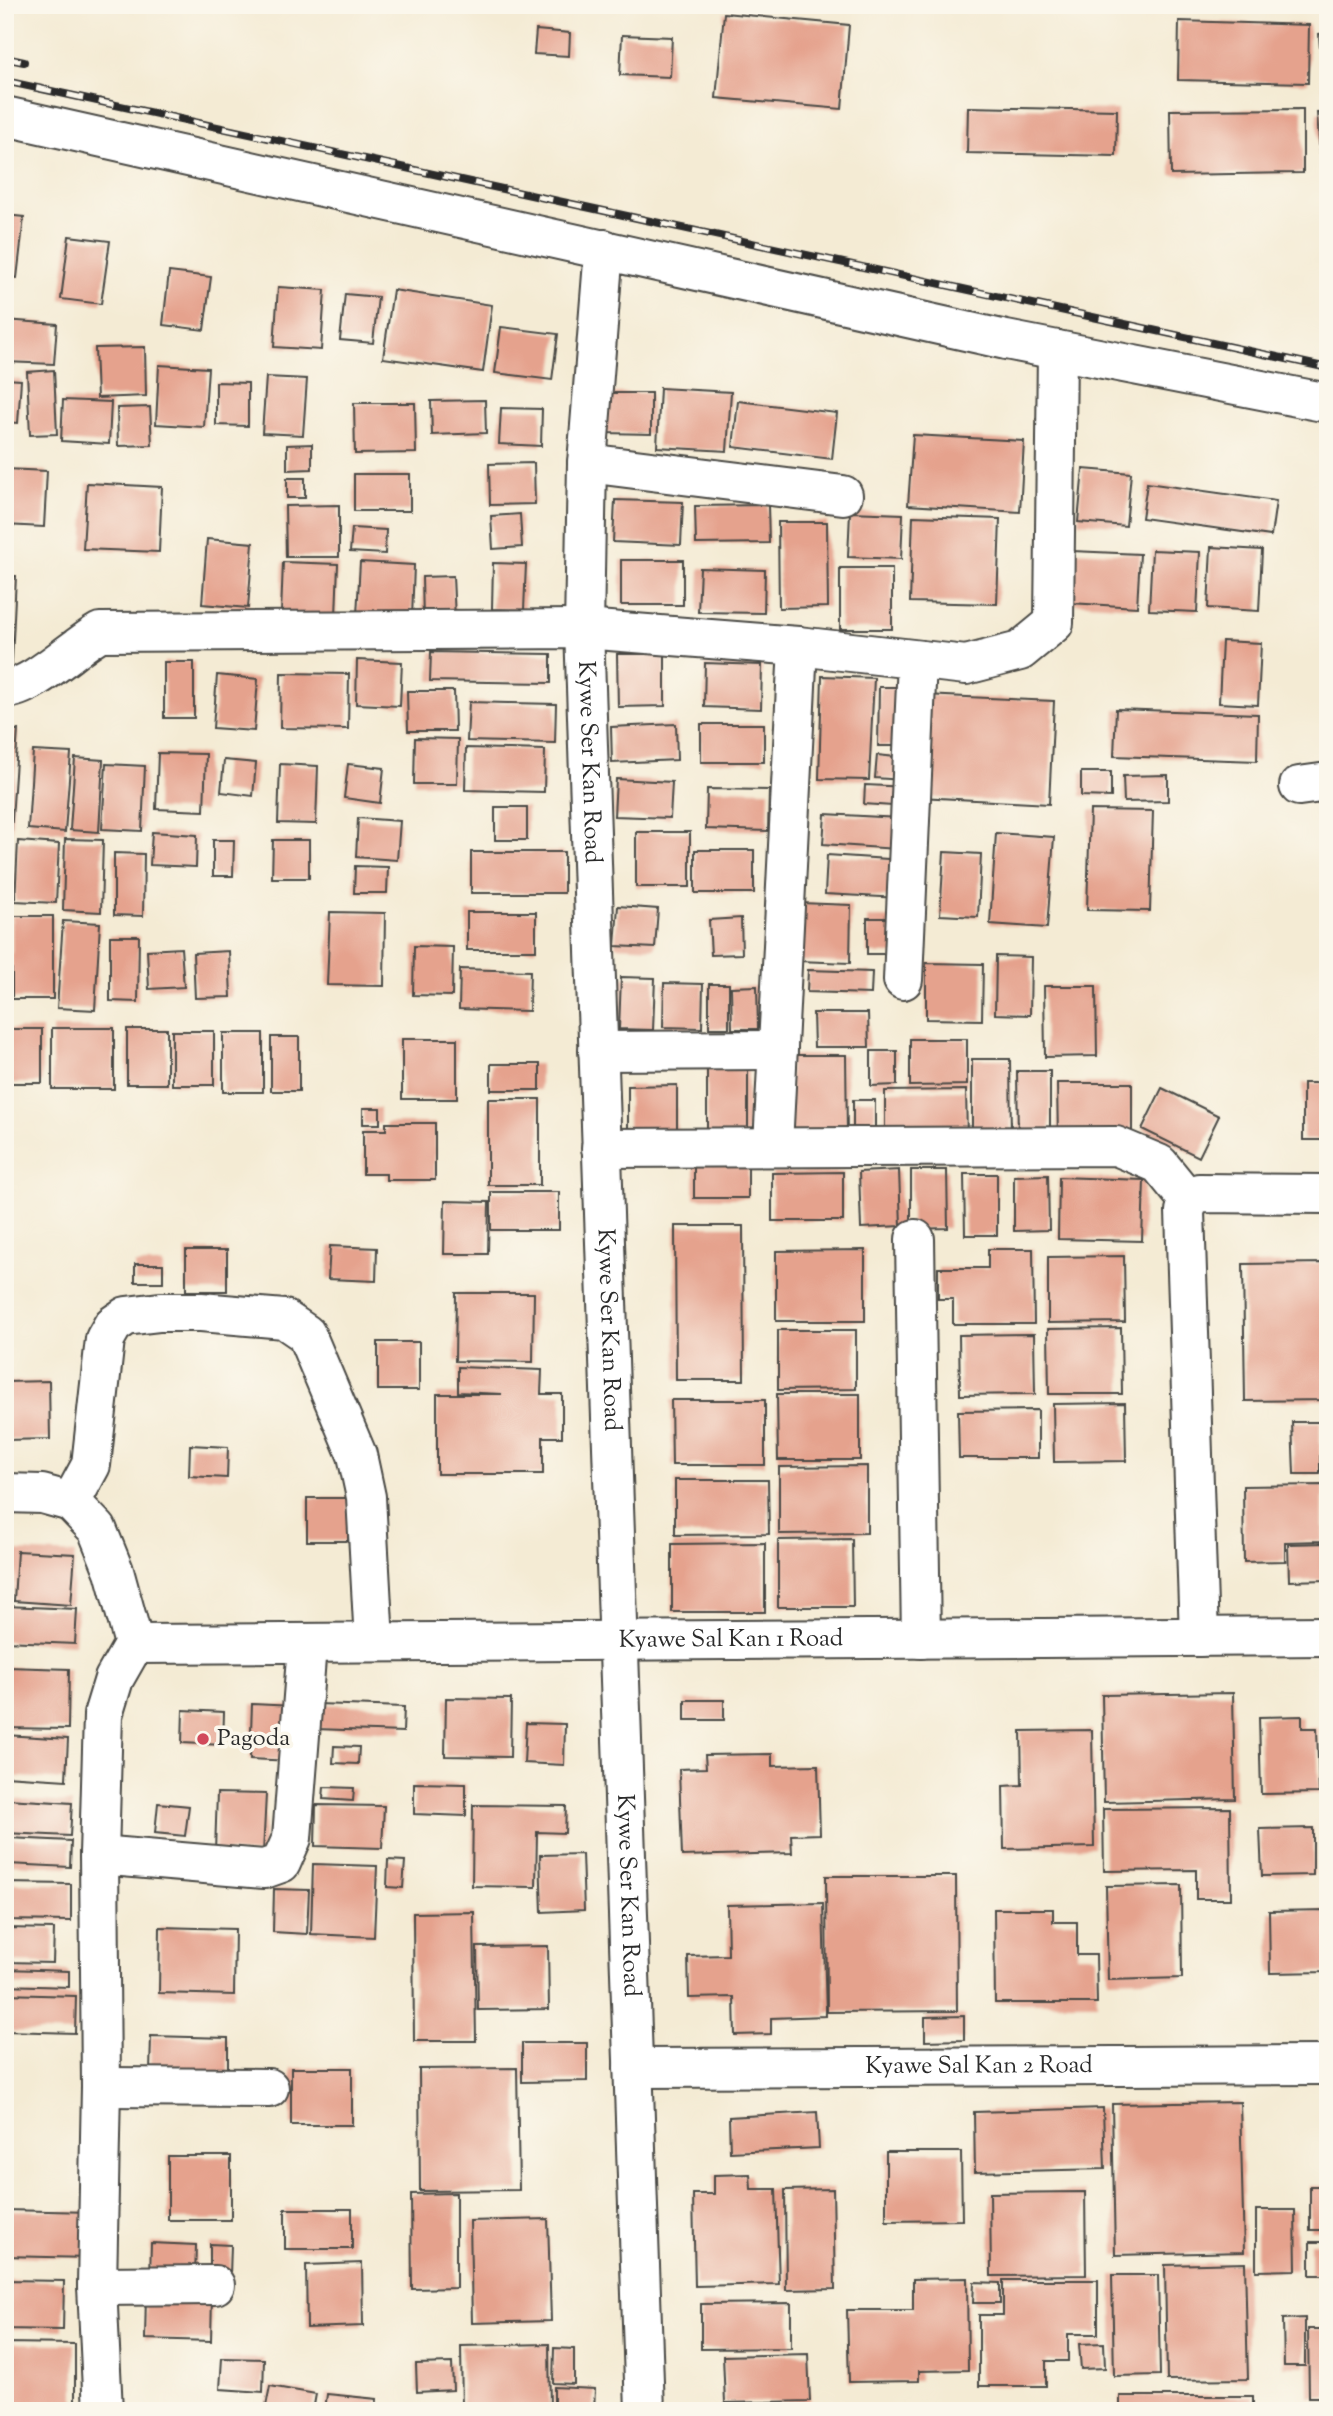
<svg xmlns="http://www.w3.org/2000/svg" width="1333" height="2416" font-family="'Sorts Mill Goudy',serif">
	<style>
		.building { fill: #e5a28d }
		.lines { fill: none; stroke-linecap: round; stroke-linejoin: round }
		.minor-casing { stroke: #494844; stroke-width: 42 }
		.minor { stroke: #fff; stroke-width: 38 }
		.rail-casing { stroke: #2b2b2b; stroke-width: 8 }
		.rail { stroke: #fbf7ec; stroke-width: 5; stroke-dasharray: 16; stroke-linecap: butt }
		.poi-dot { fill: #d1495b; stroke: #fbf7ec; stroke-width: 2.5 }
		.labels { text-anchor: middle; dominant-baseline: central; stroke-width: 7; stroke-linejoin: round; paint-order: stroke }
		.street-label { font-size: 24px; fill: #2b2b2b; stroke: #fbf7ec }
		.poi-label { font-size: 24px; fill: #2b2b2b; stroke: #fbf7ec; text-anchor: start }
	</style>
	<rect width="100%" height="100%" fill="#fbf7ec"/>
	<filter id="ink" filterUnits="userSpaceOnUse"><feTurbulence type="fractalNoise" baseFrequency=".0143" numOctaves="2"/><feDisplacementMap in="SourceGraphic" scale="14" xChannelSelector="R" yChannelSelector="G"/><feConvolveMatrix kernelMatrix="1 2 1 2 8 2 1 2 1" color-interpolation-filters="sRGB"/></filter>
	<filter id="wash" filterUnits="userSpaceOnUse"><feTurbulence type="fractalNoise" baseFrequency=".00686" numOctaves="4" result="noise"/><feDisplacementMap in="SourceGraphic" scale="28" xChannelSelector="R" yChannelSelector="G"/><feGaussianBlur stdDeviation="1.57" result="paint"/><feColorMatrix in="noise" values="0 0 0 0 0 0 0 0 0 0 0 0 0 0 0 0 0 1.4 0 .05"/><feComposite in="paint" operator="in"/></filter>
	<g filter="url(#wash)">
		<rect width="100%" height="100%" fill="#f4ebd4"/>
		<g id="blocks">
			<!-- building -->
			<g class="building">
				<path d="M724 13 849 25 842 109 716 98Z"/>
				<path d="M1179 21 1309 25 1308 83 1178 80Z"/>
				<path d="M536 30 570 33 569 56 534 54Z"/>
				<path d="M1328 33V89H1323L1319 34Z"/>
				<path d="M622 35 672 37 670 77 620 75Z"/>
				<path d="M968 107 1117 110 1116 156 967 153Z"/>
				<path d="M1303 109V173L1171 175 1170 110Z"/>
				<path d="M1328 112V167L1321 168 1317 113Z"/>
				<path d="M5 215 24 217 17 278 5 277Z"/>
				<path d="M69 236 110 241 101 304 61 299Z"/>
				<path d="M169 272 211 277 204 330 163 325Z"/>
				<path d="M278 287 325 290 321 350 274 347Z"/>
				<path d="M393 290 492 305 483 372 383 358Z"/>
				<path d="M345 294 378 297 373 343 340 340Z"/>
				<path d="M5 320 57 324 54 364 5 362Z"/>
				<path d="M501 327 558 334 552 380 495 373Z"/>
				<path d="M145 347 146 396 97 398 95 348Z"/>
				<path d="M159 365 208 368 204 427 156 424Z"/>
				<path d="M54 370 57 434 30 435 27 372Z"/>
				<path d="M266 377 307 379 303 435 262 433Z"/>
				<path d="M5 379 21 380 18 423 5 422Z"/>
				<path d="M216 382 248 383V426L216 425Z"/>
				<path d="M660 388 731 392 727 451 657 447Z"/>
				<path d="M606 393H651V434L605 433Z"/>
				<path d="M63 400 111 402 109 444 61 441Z"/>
				<path d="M485 400 486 433 432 435 431 401Z"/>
				<path d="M738 401 837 413 832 459 733 447Z"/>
				<path d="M354 403H415L416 453 355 454Z"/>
				<path d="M150 407 152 445 118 446 117 408Z"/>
				<path d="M501 408 542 409 541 446 499 444Z"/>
				<path d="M913 435 1024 441 1020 512 908 505Z"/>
				<path d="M312 444V469L287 470V445Z"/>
				<path d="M534 463 535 504 490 505 489 464Z"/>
				<path d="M5 469 47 471 44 527 5 525Z"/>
				<path d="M1083 469 1131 473 1126 526 1078 522Z"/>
				<rect x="354" y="474" width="56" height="37"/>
				<rect x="287" y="478" width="18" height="20"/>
				<path d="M87 483 162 487 159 552 83 549Z"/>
				<path d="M1147 483 1276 501 1271 536 1142 518Z"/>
				<path d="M615 500 683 502 681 545 613 542Z"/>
				<path d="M339 505V557H286L285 506Z"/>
				<path d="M768 505 769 543 696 544 695 506Z"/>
				<path d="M850 512 903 514 901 559 848 557Z"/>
				<path d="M520 514 522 547 493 549 491 516Z"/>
				<path d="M913 516 1000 519 997 604 910 602Z"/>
				<path d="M778 522H827L828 607 779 608Z"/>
				<path d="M352 528 386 530 385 554 350 552Z"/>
				<path d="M207 539 253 543 248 608 202 604Z"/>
				<path d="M1211 547 1262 550 1259 611 1208 608Z"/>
				<path d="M1152 550 1200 552 1197 612 1149 610Z"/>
				<path d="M1072 551 1140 554 1137 607 1070 603Z"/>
				<rect x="621" y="560" width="62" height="45"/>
				<path d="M283 562 338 564 336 616 281 614Z"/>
				<path d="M360 562 414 565 412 618 357 615Z"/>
				<path d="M493 563 526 564 524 610 492 609Z"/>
				<path d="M700 568 765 570 764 613 698 612Z"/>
				<rect x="840" y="568" width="52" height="61"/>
				<path d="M5 576H16L11 682H5Z"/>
				<path d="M453 576 455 619 423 620 422 577Z"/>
				<path d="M1222 641 1261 643 1258 705 1219 703Z"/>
				<path d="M431 652 551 654V683L430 681Z"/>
				<path d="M617 654H665V706L618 707Z"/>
				<path d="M357 660 402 662 400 706 356 704Z"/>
				<rect x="164" y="662" width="30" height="56"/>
				<path d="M705 663 762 665 761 709 704 707Z"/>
				<path d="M281 673 349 674 348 729 280 728Z"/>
				<path d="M217 675 258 679 254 731 213 728Z"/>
				<path d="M822 676 874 678 869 780 819 779Z"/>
				<path d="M879 687H903L901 746H878Z"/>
				<path d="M407 691H454L455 731H408Z"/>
				<path d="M924 695 1054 701 1049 804 920 797Z"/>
				<path d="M469 702 556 704 555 743 467 741Z"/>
				<path d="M1116 709 1258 714 1257 761 1114 756Z"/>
				<path d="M676 724 677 760 612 763 611 727Z"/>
				<rect x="701" y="724" width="63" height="38"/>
				<path d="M5 729 18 730 11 834 5 833Z"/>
				<path d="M415 738 458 739 457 784H414Z"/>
				<path d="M466 748 545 750 544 792 465 790Z"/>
				<path d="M33 751 71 753 65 832 28 829Z"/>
				<path d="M158 753 206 754 204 811 156 809Z"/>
				<path d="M877 755 905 758 903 780 875 778Z"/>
				<path d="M75 758 103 760 99 832 70 830Z"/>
				<path d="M224 760 256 763 253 796 221 792Z"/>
				<path d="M106 764 145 766 142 831 102 829Z"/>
				<path d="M280 764 318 766 316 824 278 823Z"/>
				<path d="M348 764 384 768 380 803 344 798Z"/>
				<path d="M1081 772H1111V797L1081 796Z"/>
				<path d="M1168 775V801L1124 802 1123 776Z"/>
				<path d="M616 779 672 782 670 818 614 816Z"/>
				<path d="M865 785 908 787 907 807 864 804Z"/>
				<path d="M707 789 769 790 768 831 706 829Z"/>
				<rect x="495" y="807" width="32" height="33"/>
				<path d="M1090 810 1153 811 1150 911 1087 910Z"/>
				<path d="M825 814 899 818 897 849 823 844Z"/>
				<path d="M358 818 400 821 397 860 356 857Z"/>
				<path d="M152 832 197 835 196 867 150 865Z"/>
				<rect x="636" y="832" width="54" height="55"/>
				<path d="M996 833 1054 837 1047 928 990 924Z"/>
				<path d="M65 839 103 840 101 912 63 910Z"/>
				<path d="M213 840H234L233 876H213Z"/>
				<path d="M273 840H309V878H272Z"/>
				<path d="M18 841 59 844 56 903 15 901Z"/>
				<rect x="695" y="850" width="59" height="43"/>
				<rect x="471" y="852" width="93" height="41"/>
				<path d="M944 852 981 854 978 917 940 915Z"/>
				<path d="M114 853 144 854 143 916 114 915Z"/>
				<path d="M827 855 903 860 900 898 825 894Z"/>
				<path d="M355 866 388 867 387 893H354Z"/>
				<path d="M800 903 851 905 850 963 798 961Z"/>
				<path d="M618 906 658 909 655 948 615 946Z"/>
				<path d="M330 912 385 913 384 986 327 985Z"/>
				<rect x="467" y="912" width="69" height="38"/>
				<rect x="12" y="916" width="41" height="83"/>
				<path d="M741 918 742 954 711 955 709 920Z"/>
				<rect x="867" y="918" width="36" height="36"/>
				<path d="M63 921 100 923 95 1010 57 1008Z"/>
				<path d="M110 936H139L138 1002 110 1001Z"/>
				<path d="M414 946 453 947 452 996 413 995Z"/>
				<path d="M181 948 184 987 149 989 147 950Z"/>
				<path d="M229 951 231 997 195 998 193 953Z"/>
				<path d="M996 956 1031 957 1030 1015 995 1014Z"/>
				<path d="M926 963 983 964 982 1020 926 1019Z"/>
				<path d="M460 969 530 971 529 1011 459 1009Z"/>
				<path d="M808 970 872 972 871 994 807 992Z"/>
				<rect x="1324" y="976" width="4" height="32"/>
				<path d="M621 977 655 978 653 1030 619 1029Z"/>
				<path d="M664 983 703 984 702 1028 663 1027Z"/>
				<rect x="709" y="984" width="20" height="44"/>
				<path d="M757 986 758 1029H732L731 987Z"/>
				<path d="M1044 986H1096L1097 1056 1045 1057Z"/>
				<path d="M813 1013H868L869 1047H814Z"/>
				<rect x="52" y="1028" width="62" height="61"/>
				<rect x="8" y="1029" width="34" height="54"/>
				<rect x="127" y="1029" width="40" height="55"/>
				<rect x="172" y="1031" width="42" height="54"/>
				<rect x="223" y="1033" width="40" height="59"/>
				<rect x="271" y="1037" width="28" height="54"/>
				<rect x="402" y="1039" width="55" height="60"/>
				<path d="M910 1039H967V1085L910 1086Z"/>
				<path d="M871 1051H897V1085L871 1086Z"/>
				<path d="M790 1055H846L847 1137H790Z"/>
				<path d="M972 1059H1010L1011 1137 972 1138Z"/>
				<rect x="491" y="1064" width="49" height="26"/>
				<path d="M707 1068H748V1135L707 1136Z"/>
				<path d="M1017 1071H1050V1137L1018 1138Z"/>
				<path d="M1057 1083H1132V1138L1058 1139Z"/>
				<rect x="1303" y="1083" width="25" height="57"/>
				<path d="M677 1085V1140H628V1086Z"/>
				<path d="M1162 1088 1219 1116 1199 1157 1142 1129Z"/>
				<path d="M966 1090 967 1139H885V1091Z"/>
				<rect x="488" y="1099" width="52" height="86"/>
				<rect x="853" y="1100" width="22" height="40"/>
				<rect x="363" y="1108" width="17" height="16"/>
				<path d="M386 1123H435V1180H386V1174H363V1130H386Z"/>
				<path d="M748 1152V1198H694V1153Z"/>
				<path d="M899 1170 901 1226 861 1228 859 1172Z"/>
				<path d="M911 1170H947L948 1228 911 1229Z"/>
				<path d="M843 1172V1221H772V1173Z"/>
				<path d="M964 1174H997V1235H965Z"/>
				<path d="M1048 1175 1049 1230 1014 1231V1176Z"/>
				<path d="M1059 1177 1144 1180 1142 1241 1058 1239Z"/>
				<rect x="491" y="1192" width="68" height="38"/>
				<path d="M445 1201 489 1202 488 1254H444Z"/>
				<path d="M675 1226H743L744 1380H676Z"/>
				<path d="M330 1246 377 1248 376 1281 328 1279Z"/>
				<path d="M988 1249H1033L1034 1324H953V1299H938V1268H988Z"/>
				<rect x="186" y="1250" width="41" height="41"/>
				<path d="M865 1250V1321H776V1251Z"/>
				<path d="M1124 1256 1125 1322 1048 1323V1257Z"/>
				<path d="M1328 1263V1400L1245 1401 1243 1264Z"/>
				<rect x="135" y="1264" width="28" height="18"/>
				<path d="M456 1293H534L533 1362 455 1361Z"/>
				<path d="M1121 1328 1122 1394H1049L1048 1329Z"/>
				<path d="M778 1330H856V1389L778 1390Z"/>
				<path d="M1034 1334 1035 1394 960 1395 959 1335Z"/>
				<rect x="378" y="1342" width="41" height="48"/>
				<path d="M458 1367 542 1370 541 1394H562V1437H543V1474H437V1394H502L458 1392Z"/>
				<path d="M49 1381 50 1439 5 1440V1382Z"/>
				<path d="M777 1394H860V1460H778Z"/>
				<path d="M671 1400H765V1465H672Z"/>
				<path d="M1125 1403 1126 1461 1054 1462 1053 1404Z"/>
				<path d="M1038 1410V1458H959L958 1411Z"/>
				<path d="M1292 1422H1320V1474H1294Z"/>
				<path d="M190 1445 228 1447 227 1478 189 1476Z"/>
				<path d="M867 1466V1533L779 1534V1467Z"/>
				<path d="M675 1480H768L769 1534 675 1535Z"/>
				<path d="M1323 1485V1541L1285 1542V1561L1244 1562 1243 1486Z"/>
				<rect x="307" y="1498" width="41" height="43"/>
				<path d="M5 1521H10L8 1551H5Z"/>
				<path d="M852 1539 853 1607H778V1540Z"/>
				<path d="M765 1543V1612H672V1544Z"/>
				<path d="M1328 1543V1580L1289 1581 1288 1544Z"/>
				<path d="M17 1551 75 1554 71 1605 14 1601Z"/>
				<path d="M5 1606 77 1609 75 1644 5 1641Z"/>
				<path d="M7 1667 69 1669 68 1729 5 1728Z"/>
				<path d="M1233 1693 1235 1799 1104 1802 1102 1695Z"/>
				<path d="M446 1698 511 1699 510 1757 445 1756Z"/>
				<rect x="685" y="1700" width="39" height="20"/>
				<path d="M252 1704 294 1706 292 1761 250 1759Z"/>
				<path d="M317 1704 404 1707 403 1732 316 1729Z"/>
				<path d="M183 1710 224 1712 223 1745 182 1743Z"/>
				<path d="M1302 1716V1728H1317L1319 1793 1261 1794 1259 1717Z"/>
				<path d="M526 1723 565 1724 564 1765 524 1763Z"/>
				<path d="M1092 1730 1094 1847 1004 1849 1003 1786 1022 1785 1021 1731Z"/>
				<path d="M5 1735 68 1739 66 1780 5 1776Z"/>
				<path d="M334 1746 359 1747 358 1764 333 1763Z"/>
				<path d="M772 1754V1766L818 1765 820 1834 791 1835 792 1853 682 1856 679 1769 706 1768 705 1755Z"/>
				<path d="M414 1783 466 1784V1816L414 1814Z"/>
				<path d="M324 1787 354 1788 353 1801 323 1799Z"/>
				<path d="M217 1793 266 1794 263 1854 215 1851Z"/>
				<path d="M7 1799 72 1803 70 1836 5 1833Z"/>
				<path d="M158 1803 189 1806 185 1836 155 1833Z"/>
				<path d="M316 1805 384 1806 382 1848 315 1846Z"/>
				<path d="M473 1805 566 1806 565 1833 537 1832 536 1887 472 1886Z"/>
				<path d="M1230 1808 1231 1899H1196V1870L1104 1871 1103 1809Z"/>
				<path d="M1313 1828V1875L1262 1876 1260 1829Z"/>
				<path d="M9 1838 71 1841 70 1867 8 1864Z"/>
				<path d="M582 1854 584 1910 542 1912 540 1855Z"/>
				<path d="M388 1860 405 1861 403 1888 387 1887Z"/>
				<path d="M313 1864 377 1866 374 1937 311 1934Z"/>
				<path d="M826 1876H956L957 2011 827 2012Z"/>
				<path d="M5 1883 71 1884V1921L5 1920Z"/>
				<path d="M1181 1885 1182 1978 1108 1980 1106 1886Z"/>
				<path d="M274 1889 309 1890 307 1934 273 1932Z"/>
				<path d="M823 1903 826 2016 771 2018V2034L735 2035 734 1997 689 1998 688 1956 728 1955 727 1905Z"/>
				<path d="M994 1909H1053V1922H1077V1955H1096L1097 2003H995Z"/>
				<path d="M1328 1910V1972L1270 1973 1269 1911Z"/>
				<path d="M474 1912 476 2041H414L413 1913Z"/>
				<path d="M160 1927 235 1929 234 1995 159 1993Z"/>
				<path d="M5 1928 54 1929 53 1963 5 1962Z"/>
				<path d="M548 1946 549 2009 478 2010 477 1947Z"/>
				<path d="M5 1969 69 1971V1987L5 1985Z"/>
				<path d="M5 1994 76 1996 75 2033 5 2031Z"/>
				<path d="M964 2016V2040L925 2041V2017Z"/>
				<path d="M151 2036 228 2038V2073L150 2072Z"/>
				<path d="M522 2043H587V2081L522 2082Z"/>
				<rect x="291" y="2068" width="61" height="57"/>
				<path d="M517 2068 519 2190 420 2191 419 2069Z"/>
				<path d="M1240 2102 1244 2252 1115 2255 1112 2104Z"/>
				<path d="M1103 2108 1105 2169 975 2172 974 2112Z"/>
				<path d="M817 2112 819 2148 730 2152 729 2117Z"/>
				<path d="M886 2152H961L962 2220 886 2221Z"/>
				<rect x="168" y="2156" width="63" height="64"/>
				<path d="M750 2174 751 2189H776L779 2284 695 2286 693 2194H714V2175Z"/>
				<rect x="1310" y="2186" width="18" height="44"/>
				<path d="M833 2189 835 2289 786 2290 785 2190Z"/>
				<path d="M1085 2192 1086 2275 991 2276 990 2193Z"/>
				<path d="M456 2193V2288L412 2289 411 2194Z"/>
				<rect x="285" y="2209" width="67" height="40"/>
				<path d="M5 2210 91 2212 89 2258 5 2256Z"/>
				<path d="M1256 2210H1295L1296 2270 1256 2271Z"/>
				<path d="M548 2219 551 2321 472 2323 470 2221Z"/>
				<rect x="1310" y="2242" width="18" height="33"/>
				<path d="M151 2243 196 2245 195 2276 150 2275Z"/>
				<path d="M210 2244 231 2245 230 2276 210 2275Z"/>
				<path d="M362 2263 363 2326 307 2328 306 2265Z"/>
				<path d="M1245 2263 1248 2379 1167 2380 1165 2265Z"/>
				<path d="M1112 2275H1158L1160 2375 1114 2376Z"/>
				<path d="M967 2278 968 2370 919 2371V2381L849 2382 847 2310H913V2279Z"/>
				<path d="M5 2280 64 2281 63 2330 5 2329Z"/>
				<path d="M1003 2280H1098V2334H1068V2361H1046V2386H979V2315H1003Z"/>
				<path d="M974 2282 1000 2283V2303H973Z"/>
				<path d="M146 2294 212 2295 211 2341 145 2339Z"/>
				<path d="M791 2303V2348L701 2349V2304Z"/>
				<path d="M1305 2318V2366H1284L1283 2319Z"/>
				<path d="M1308 2329H1328V2397H1309Z"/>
				<path d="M5 2343 75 2344V2411H5Z"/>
				<path d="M1104 2343 1105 2368 1081 2369 1079 2344Z"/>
				<path d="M549 2344 550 2411H462L461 2346Z"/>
				<path d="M554 2348 574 2349V2384L553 2383Z"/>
				<path d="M808 2354 810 2401 725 2403 723 2356Z"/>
				<path d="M222 2358 264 2359 263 2392 220 2389Z"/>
				<path d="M452 2363 453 2390 417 2392 416 2364Z"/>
				<path d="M270 2386 316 2394 313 2411H265Z"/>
				<path d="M554 2387 595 2389 594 2411H554Z"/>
				<path d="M327 2394 377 2399 376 2411H325Z"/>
				<rect x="1120" y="2396" width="133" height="15"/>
				<path d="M780 2407V2411H747V2408Z"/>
			</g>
		</g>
	</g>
	<g filter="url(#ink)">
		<use href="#blocks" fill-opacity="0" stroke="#494844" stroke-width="2"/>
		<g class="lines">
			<!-- minor casing -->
			<g class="minor-casing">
				<g id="minor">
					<path d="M5 116 1006 340 1328 403"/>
					<path id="s1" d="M604 249 587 463 584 629 645 2411"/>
					<path d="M587 463 843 495"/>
					<path d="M5 689C33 688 73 647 100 632L584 629 798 646 966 665 1020 651 1054 623 1057 350"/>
					<path d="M1299 786 1328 782"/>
					<path d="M903 980 917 661"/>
					<path d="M598 1051 778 1050"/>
					<path d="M773 1146 798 646"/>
					<path d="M601 1148 1116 1146 1159 1164 1189 1201"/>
					<path d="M915 1239 921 1639"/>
					<path d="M5 1493 42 1494 71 1502"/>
					<path d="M1199 1637 1185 1211 1189 1201 1199 1193 1328 1194"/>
					<path id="s2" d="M134 1644 1328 1636"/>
					<path d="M99 1855 264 1869 281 1863 292 1838 307 1645"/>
					<path id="s3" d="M633 2068 1328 2065"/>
					<path d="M101 2087 269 2088"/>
					<path d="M97 2286 215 2285"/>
					<path d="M103 2411 97 2286 101 2087 99 1855 103 1715 114 1679 134 1644 114 1571 97 1529 71 1502 91 1465 105 1339 113 1325 126 1316 160 1312H201L284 1319 306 1334 357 1455 366 1497 374 1642"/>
				</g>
			</g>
			<!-- minor -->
			<use href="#minor" class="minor"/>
			<!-- rail casing -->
			<g class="rail-casing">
				<g id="rail">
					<path d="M5 58 24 62"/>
					<path d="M5 81 1328 368"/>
				</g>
			</g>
			<!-- rail -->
			<use href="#rail" class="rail"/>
		</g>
	</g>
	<!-- markers -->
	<circle class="poi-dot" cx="203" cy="1739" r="7"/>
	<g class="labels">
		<!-- street labels -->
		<g class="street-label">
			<text stroke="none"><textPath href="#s1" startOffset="514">Kywe Ser Kan Road</textPath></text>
			<text stroke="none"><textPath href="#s1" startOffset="1082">Kywe Ser Kan Road</textPath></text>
			<text stroke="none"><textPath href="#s2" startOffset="597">Kyawe Sal Kan 1 Road</textPath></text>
			<text stroke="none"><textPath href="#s1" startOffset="1648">Kywe Ser Kan Road</textPath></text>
			<text stroke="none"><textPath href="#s3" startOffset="346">Kyawe Sal Kan 2 Road</textPath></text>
		</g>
		<!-- poi labels -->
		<g class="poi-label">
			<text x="217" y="1739">Pagoda</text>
		</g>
	</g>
	<!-- margin -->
	<rect width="1333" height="2416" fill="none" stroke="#fbf7ec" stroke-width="28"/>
</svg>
